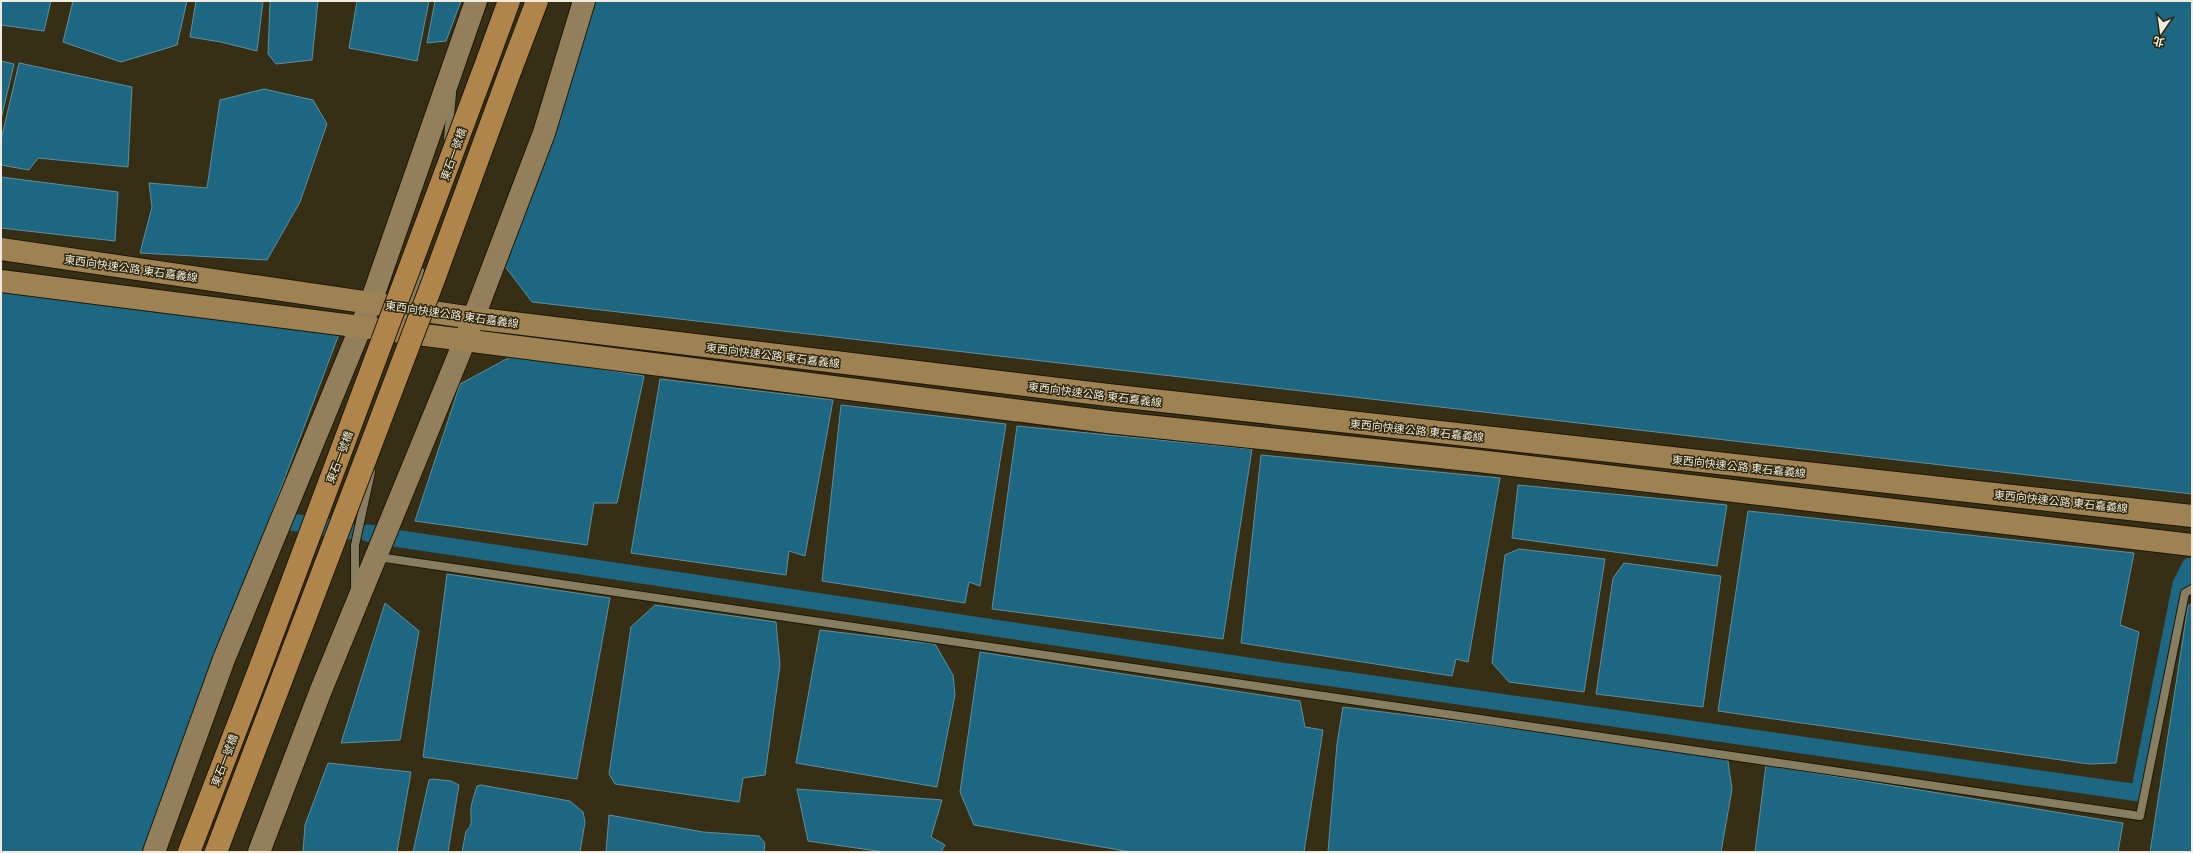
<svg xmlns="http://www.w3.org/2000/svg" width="2193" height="853" font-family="'Golos Text','Noto Sans TC',sans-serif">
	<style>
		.water { fill: #1d6783; stroke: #5d8f9e }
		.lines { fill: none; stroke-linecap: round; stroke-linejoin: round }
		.canal { stroke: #1d6783; stroke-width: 17 }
		.lane-casing { stroke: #1f1700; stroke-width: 10 }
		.secondary-casing { stroke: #1f1700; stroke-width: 24 }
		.primary-casing { stroke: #1f1700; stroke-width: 24 }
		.highway-casing { stroke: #1f1700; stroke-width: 24 }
		.lane { stroke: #877d61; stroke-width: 8 }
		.secondary { stroke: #937f5b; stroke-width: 22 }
		.primary { stroke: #9f8254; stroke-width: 22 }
		.highway { stroke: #af854c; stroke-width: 22 }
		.highway-bridge-casing { stroke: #1f1700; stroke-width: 24; stroke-linecap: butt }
		.highway-bridge { stroke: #af854c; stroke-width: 22 }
		.labels { text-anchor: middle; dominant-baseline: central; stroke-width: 3; stroke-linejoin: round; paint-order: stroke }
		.street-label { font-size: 11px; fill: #f1ecdd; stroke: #2d250b }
	</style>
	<rect width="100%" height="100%" fill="#372f15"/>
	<!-- water -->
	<g class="water">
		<path d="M1 1H51L44 31 1 25Z"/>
		<path d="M73 1H187L177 45 121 62 63 42Z"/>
		<path d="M196 1H263L257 51 221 42 190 37Z"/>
		<path d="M270 1H318L312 60 276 64 268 54Z"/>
		<path d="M357 1H429L417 61 349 48Z"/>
		<path d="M435 1H461L446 41 427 43Z"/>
		<path d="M589 1H2192V494L532 302 498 257Z"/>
		<path d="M1 61 14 64 1 119Z"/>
		<path d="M19 63 132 87 128 167 38 158 29 170 1 165V140Z"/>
		<path d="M264 89 313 100 327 124 300 202 267 260 140 253 152 207 149 183 207 188 220 100Z"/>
		<path d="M1 177 118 192 115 241 1 228Z"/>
		<path d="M1 284 339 334 144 852H1Z"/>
		<path d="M514 355 644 376 617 503H594L587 545 415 521 460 384Z"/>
		<path d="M660 379 833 400 805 556 789 551 786 575 631 553Z"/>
		<path d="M841 405 1006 424 980 586 969 582 965 603 822 581Z"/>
		<path d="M1017 426 1252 449 1223 639 992 609Z"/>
		<path d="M1261 455 1500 478 1468 662 1456 659 1452 676 1241 643Z"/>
		<path d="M1518 485 1727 505 1717 566 1512 538Z"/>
		<path d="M1748 511 2134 553 2120 625 2139 632 2116 763 2089 764 1718 711Z"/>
		<path d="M1519 549 1605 559 1584 692 1509 682 1492 663 1505 555Z"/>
		<path d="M1624 563 1721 576 1703 707 1596 694 1613 578Z"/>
		<path d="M447 574 610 598 577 779 423 757Z"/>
		<path d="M385 603 419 631 400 740 341 743Z"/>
		<path d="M2192 603V852H2150L2188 606Z"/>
		<path d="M655 605 776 622 780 665 765 775 743 778 739 802 615 784 609 774 631 627Z"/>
		<path d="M820 630 935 644 953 675 955 695 937 787 796 763Z"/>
		<path d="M980 652 1300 701 1305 727 1323 730 1304 852H1131L974 825 960 792Z"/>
		<path d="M1343 707 1727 755 1732 789 1721 852H1328L1337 744Z"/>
		<path d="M328 763 411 772 397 852H303L305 825Z"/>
		<path d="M1766 765 2123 823 2118 852H1755Z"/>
		<path d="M432 779 451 781 459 785 448 852H413L429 780Z"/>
		<path d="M481 785 570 801 583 812 585 822 580 852H462L466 831C474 825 470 817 471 808 472 800 475 793 477 786Z"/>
		<path d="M797 789 942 800 931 837 945 845 941 852H884L808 841Z"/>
		<path d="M609 815 703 832 759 836 765 843 764 852H606Z"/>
	</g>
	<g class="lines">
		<!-- canal -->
		<g class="canal">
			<path d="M291 522 349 531"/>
			<path d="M367 533 374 534"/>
			<path d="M394 538 1268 669 2139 793 2181 584 2190 566 2192 567"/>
		</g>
		<!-- lane casing -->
		<g class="lane-casing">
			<g id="lane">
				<path d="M448 138 452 94"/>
				<path d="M402 330 407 308 420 271"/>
				<path d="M378 557 2140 816 2185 593 2192 589"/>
				<path d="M355 588V545L371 472"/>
			</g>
		</g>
		<!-- secondary casing -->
		<g class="secondary-casing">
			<g id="secondary">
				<path d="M154 852 224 659 371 302 476 1"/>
				<path d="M259 852 321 690 465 340 544 133 584 1"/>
			</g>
		</g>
		<!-- primary casing -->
		<g class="primary-casing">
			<g id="primary">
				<path d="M1 249 473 318 1108 395 2192 516"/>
				<path d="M1 281 1108 422 1478 461 2192 545"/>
			</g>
		</g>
		<!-- highway casing -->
		<g class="highway-casing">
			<g id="highway">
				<path d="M487 61 509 1"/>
				<path d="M511 69 537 1"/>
			</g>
		</g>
		<!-- lane -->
		<use href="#lane" class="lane"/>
		<!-- secondary -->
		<use href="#secondary" class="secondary"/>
		<!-- primary -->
		<use href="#primary" class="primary"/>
		<!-- highway -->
		<use href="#highway" class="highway"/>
		<!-- highway-bridge casing -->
		<g class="highway-bridge-casing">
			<g id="highway-bridge">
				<path d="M189 852 259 670 487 61"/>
				<path d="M216 852 434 279 511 69"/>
			</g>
		</g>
		<!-- highway-bridge -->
		<use href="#highway-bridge" class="highway-bridge"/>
	</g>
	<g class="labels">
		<!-- street labels -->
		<g class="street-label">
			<text transform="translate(453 154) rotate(-70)">東石一號橋</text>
			<text transform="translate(131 268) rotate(8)">東西向快速公路 東石嘉義線</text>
			<text transform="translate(452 314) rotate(8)">東西向快速公路 東石嘉義線</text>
			<text transform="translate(773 355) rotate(7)">東西向快速公路 東石嘉義線</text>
			<text transform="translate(1095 394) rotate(7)">東西向快速公路 東石嘉義線</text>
			<text transform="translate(1417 430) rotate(6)">東西向快速公路 東石嘉義線</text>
			<text transform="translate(339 457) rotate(-69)">東石一號橋</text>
			<text transform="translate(1739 466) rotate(6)">東西向快速公路 東石嘉義線</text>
			<text transform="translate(2061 501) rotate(6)">東西向快速公路 東石嘉義線</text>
			<text transform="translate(224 760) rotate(-69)">東石一號橋</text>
		</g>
	</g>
	<!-- border -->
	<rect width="2193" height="853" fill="none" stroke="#f1ecdd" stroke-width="4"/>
	<!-- north arrow -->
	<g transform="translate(2161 32) rotate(193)" stroke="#2d250b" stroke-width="3" paint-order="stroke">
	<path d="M0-3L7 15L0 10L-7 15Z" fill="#f1ecdd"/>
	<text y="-6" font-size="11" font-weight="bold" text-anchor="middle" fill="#f1ecdd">北</text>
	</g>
</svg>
